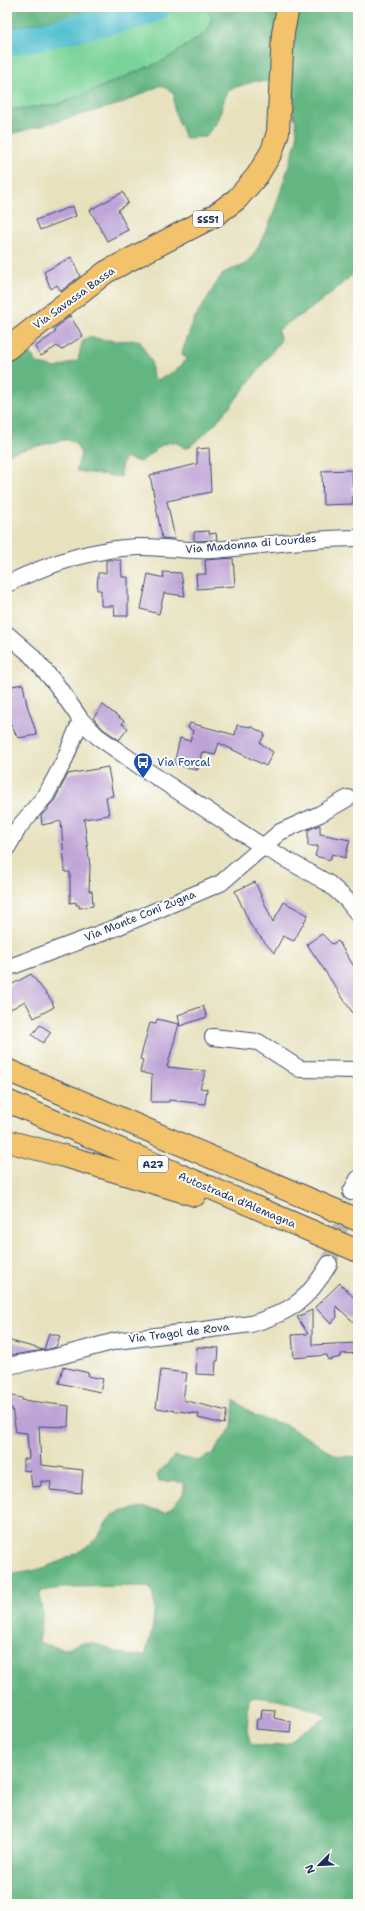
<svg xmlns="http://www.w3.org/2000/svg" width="365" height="1911" font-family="'Shantell Sans',sans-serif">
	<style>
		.green { fill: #7ad49a; stroke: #4a827c }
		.forest { fill: #63b682; stroke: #3f7270; fill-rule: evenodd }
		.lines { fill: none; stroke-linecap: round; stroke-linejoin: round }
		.river { stroke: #55c0d0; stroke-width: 27 }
		.building { fill: #bda2d6 }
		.street-tunnel { stroke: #bebdab; stroke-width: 16; stroke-dasharray: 16 8; stroke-linecap: butt }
		.street-casing { stroke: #3a4a6c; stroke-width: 18 }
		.primary-casing { stroke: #3a4a6c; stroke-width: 24 }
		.highway-casing { stroke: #3a4a6c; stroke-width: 24 }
		.street { stroke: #fff; stroke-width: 16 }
		.primary { stroke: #f2c36a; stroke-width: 22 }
		.highway { stroke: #f2c36a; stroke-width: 22 }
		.labels { text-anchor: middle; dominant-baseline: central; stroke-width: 4; stroke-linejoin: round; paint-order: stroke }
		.shield { fill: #fdfcf7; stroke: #5f6c8c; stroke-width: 1 }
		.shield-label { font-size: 10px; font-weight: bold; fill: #1b2f5e }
		.street-label { font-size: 11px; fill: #1b2f5e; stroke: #fdfcf7 }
		.transit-label { font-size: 11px; fill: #164399; stroke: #fdfcf7; text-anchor: start }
	</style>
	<rect width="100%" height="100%" fill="#fdfcf7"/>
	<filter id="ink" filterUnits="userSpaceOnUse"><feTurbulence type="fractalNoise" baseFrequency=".025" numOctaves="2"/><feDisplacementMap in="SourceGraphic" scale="8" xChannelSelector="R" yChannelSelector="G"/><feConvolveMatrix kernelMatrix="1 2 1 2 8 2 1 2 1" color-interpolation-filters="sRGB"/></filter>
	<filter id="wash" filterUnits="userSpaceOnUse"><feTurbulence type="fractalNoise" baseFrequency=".012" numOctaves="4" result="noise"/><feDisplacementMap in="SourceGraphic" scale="16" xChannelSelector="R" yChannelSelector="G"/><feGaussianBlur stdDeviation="0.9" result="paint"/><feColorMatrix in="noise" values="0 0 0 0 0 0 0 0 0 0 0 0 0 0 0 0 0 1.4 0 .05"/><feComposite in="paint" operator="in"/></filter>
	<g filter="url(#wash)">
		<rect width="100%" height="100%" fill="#e7e1be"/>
		<!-- green -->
		<path class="green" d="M179 7H204L212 17 208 31 165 60 60 104 7 110V53L152 20Z"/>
		<!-- forest -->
		<g class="forest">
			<path d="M7 7H132L50 20 7 29Z"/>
			<path d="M204 7H358V274L351 276C339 287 325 298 312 308 301 317 288 320 278 331L281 340C257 370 217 431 185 449 168 431 154 454 140 462L125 458 121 466V477L76 471 81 454C79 449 76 442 70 440 65 438 15 452 7 454V364L26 348 38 364 57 368 78 360 82 342 88 337 115 341 139 340 151 361 153 377 156 380C168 376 180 369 187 358L183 356 182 352 194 319 221 276 225 272 242 266 250 260 256 251 272 218 297 140 296 122 291 104 286 87 281 82 256 81 227 90 218 121 205 137 185 138 174 110V93L161 85 120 104 7 135V110L60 104 165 60 208 31 212 17Z"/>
			<path d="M234 1400 256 1416 286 1425 337 1456C344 1458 351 1455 358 1457V1904H7V1574C36 1574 73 1559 95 1540 103 1532 105 1519 115 1514 124 1511 140 1506 148 1508 155 1509 160 1512 166 1512 175 1504 188 1494 183 1482L159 1481 157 1477C160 1467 169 1465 174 1456L198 1461 213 1453 232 1427ZM144 1586C164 1591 150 1640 145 1655L130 1656 118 1653 103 1646 92 1644 81 1643 64 1649 40 1643C37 1633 42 1627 42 1617 43 1608 38 1600 41 1591L70 1587ZM254 1697C283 1700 303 1704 328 1717L302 1732 288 1743 273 1746 251 1744 247 1731 249 1698Z"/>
		</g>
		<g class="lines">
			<!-- river -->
			<path class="river" d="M7 43 142 14 157 7"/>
		</g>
		<g id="blocks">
			<!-- building -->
			<g class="building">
				<path d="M123 192 128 203 118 210 128 230 107 241 90 210Z"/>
				<path d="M73 206 76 216 40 230 36 220Z"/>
				<path d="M71 257 80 276 61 291 57 285 51 289 44 272Z"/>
				<path d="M70 316 83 336 61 350 57 346 41 356 35 347 56 332 54 329Z"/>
				<path d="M209 448 211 492 167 501 175 539 162 538 150 475 197 464V449Z"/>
				<path d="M352 470 353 504 323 505 322 471Z"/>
				<path d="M209 531V534L216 533 217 540 194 541V532Z"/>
				<path d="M233 558 235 586 197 589 196 574H206L205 560Z"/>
				<path d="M106 560H121L122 577H128V616H115L114 606H101V590H97L98 573H106Z"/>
				<path d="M163 572 181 573 185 596 164 593 159 614 141 609 148 574 164 578Z"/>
				<path d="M23 684 27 705 37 735 18 738 7 718V687Z"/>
				<path d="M103 705 124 721 122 724 128 728 119 740 103 729 93 718Z"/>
				<path d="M190 723 235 735 237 725 252 727 265 734 260 743 273 752 266 766 219 743 215 755 202 752 197 770 174 764 180 738 190 741 193 731 188 728Z"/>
				<path d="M108 767 113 796 106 797 109 815 84 819 90 866 89 891H92L93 906 79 908V905H76V902L70 903V872H65L61 821 42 825 41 815 48 810V807L54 801 68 774Z"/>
				<path d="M320 825V834L350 840 345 858 332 854 330 860 315 856 318 846H308V830Z"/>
				<path d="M255 882 273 922 284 902 308 915 294 941 283 936 274 953 251 926 235 891Z"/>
				<path d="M322 934 332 944 338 941 358 973V1021L307 944Z"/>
				<path d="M31 974 52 1001 54 1007 34 1018 25 1001 11 1009 7 1000V987Z"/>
				<path d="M203 1006 207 1017 180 1026 178 1015Z"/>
				<path d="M157 1019 179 1024 167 1067 206 1071 200 1088 207 1089 205 1104 169 1100V1102H151L152 1075 140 1072 143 1060 140 1059 150 1023 156 1024Z"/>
				<path d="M40 1025 51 1032 43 1043 32 1035Z"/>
				<path d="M340 1283 358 1302V1326L336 1306 337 1317 331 1324 315 1307Z"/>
				<path d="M312 1310V1345L358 1343V1353L341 1354V1357L328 1360 327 1355 294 1358 292 1335 308 1334 297 1317Z"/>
				<path d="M49 1333 60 1336 56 1347 50 1349 13 1355 7 1354V1340L44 1350Z"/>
				<path d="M197 1347 219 1348 218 1361H216L215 1375 196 1374Z"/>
				<path d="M63 1367 89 1373 88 1376 103 1379 100 1392 59 1383Z"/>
				<path d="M161 1370 187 1373 183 1400 227 1411 224 1424 198 1418 199 1414 156 1408Z"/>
				<path d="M7 1395 22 1398V1400L69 1406 68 1427 39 1426 41 1465 83 1470 81 1493 50 1490 51 1482 41 1481V1486L32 1487 30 1471 23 1470V1459H29L27 1433 16 1432 12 1408 7 1407Z"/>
				<path d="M262 1709 275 1710 274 1718 291 1722 290 1732 256 1729 257 1718H261Z"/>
			</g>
		</g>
	</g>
	<g filter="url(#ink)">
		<use href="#blocks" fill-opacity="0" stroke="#3a4a6c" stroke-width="1"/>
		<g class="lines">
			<!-- street-tunnel -->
			<path class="street-tunnel" d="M329 1264 351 1192"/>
			<!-- street casing -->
			<g class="street-casing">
				<g id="street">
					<path d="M7 584C48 564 91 549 137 547 163 546 187 552 213 550 261 546 309 538 358 538"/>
					<path d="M7 634 30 654 56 684 81 720 97 736 141 767 262 846 328 883 346 899 358 914"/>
					<path d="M7 848 19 827 46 795 64 761 81 720"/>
					<path d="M7 968 115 928 221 883 280 832 320 814 348 798"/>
					<path d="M213 1037 258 1042 300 1069 358 1070"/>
					<path d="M351 1192 358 1179"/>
					<path d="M7 1366 52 1358 116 1341 251 1324C291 1312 308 1300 329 1264"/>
				</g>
			</g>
			<!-- primary casing -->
			<g class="primary-casing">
				<path id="primary" d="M7 349 106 272 214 216 237 199 257 176 272 151 278 132 283 33 288 7"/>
			</g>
			<!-- highway casing -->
			<g class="highway-casing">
				<g id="highway">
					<path d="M7 1070 358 1220"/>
					<path d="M7 1101 358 1251"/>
					<path d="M7 1141 68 1157 195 1195"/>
				</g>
			</g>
			<!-- street -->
			<use href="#street" class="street"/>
			<!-- primary -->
			<use href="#primary" class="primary"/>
			<!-- highway -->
			<use href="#highway" class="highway"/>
		</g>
	</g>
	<!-- icons -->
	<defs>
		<g id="bus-pin" transform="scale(1)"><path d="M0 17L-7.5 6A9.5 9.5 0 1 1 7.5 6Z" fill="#1a4fb4" stroke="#fdfcf7"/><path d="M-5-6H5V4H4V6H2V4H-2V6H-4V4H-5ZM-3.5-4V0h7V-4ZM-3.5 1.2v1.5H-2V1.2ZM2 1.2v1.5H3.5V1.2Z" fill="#fff"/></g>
	</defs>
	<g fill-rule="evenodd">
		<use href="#bus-pin" x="143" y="762"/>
	</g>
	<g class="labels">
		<!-- shield labels -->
		<g class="shield">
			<rect x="193" y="211" width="30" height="16" rx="3"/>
			<rect x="138" y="1156" width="30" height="16" rx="3"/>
		</g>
		<g class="shield-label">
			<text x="208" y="219">SS51</text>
			<text x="153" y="1164">A27</text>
		</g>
		<!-- street labels -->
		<g class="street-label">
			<text transform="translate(74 298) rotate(-36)">Via Savassa Bassa</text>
			<text transform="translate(251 544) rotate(-5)">Via Madonna di Lourdes</text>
			<text transform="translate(140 916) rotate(-22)">Via Monte Coni Zugna</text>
			<text transform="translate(237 1200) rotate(23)">Autostrada d'Alemagna</text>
			<text transform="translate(179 1333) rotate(-7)">Via Tragol de Rova</text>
		</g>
		<!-- transit labels -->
		<g class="transit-label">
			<text x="157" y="762">Via Forcal</text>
		</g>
	</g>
	<!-- margin -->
	<rect width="365" height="1911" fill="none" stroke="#fdfcf7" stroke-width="24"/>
	<!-- north arrow -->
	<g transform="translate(319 1865) rotate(246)" stroke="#fdfcf7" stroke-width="3" paint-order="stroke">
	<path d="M0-3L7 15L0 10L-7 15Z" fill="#1b2f5e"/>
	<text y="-6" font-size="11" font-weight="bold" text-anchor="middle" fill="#1b2f5e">N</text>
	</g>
</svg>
